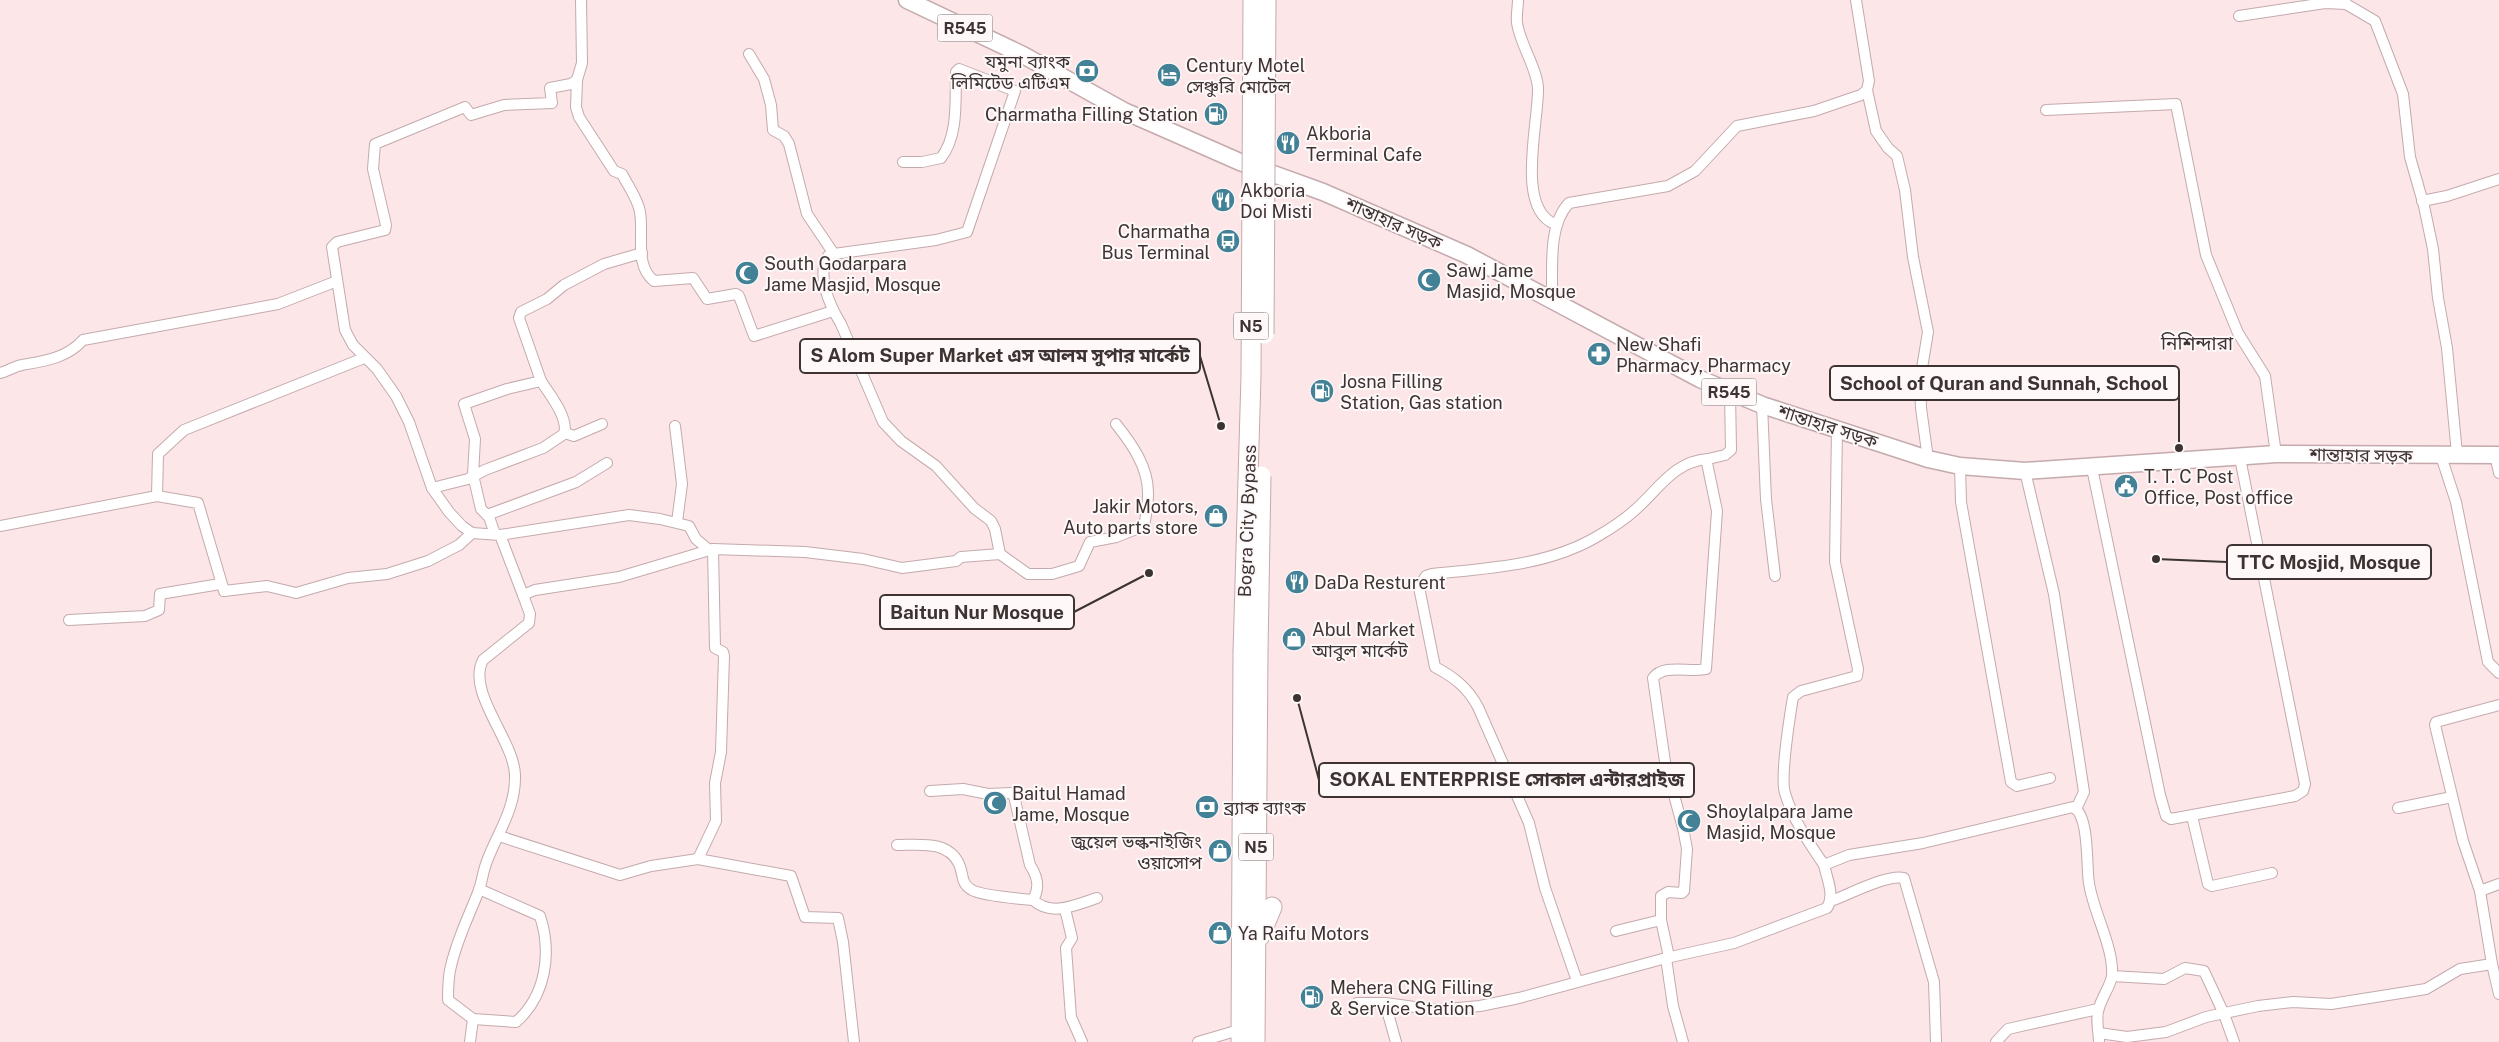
<svg xmlns="http://www.w3.org/2000/svg" width="2499" height="1042" font-family="'Public Sans','Noto Sans Bengali',sans-serif">
	<style>
		.lines { fill: none; stroke-linecap: round; stroke-linejoin: round }
		.street-casing { stroke: #c4aaac; stroke-width: 12 }
		.primary-casing { stroke: #c4aaac; stroke-width: 19 }
		.highway-casing { stroke: #c4aaac; stroke-width: 21 }
		.street { stroke: #fff; stroke-width: 10 }
		.primary { stroke: #fff; stroke-width: 16 }
		.highway { stroke: #fff; stroke-width: 19 }
		.highway-bridge-casing { stroke: #c4aaac; stroke-width: 21; stroke-linecap: butt }
		.highway-bridge { stroke: #fff; stroke-width: 19 }
		.labels { text-anchor: middle; dominant-baseline: central; stroke-width: 4; stroke-linejoin: round; paint-order: stroke }
		.shield { fill: #fef8f9; stroke: #776e6e; stroke-width: 1 }
		.shield-label { font-size: 16px; font-weight: bold; fill: #3d3333 }
		.poi-label { font-size: 18px; fill: #3d3333; stroke: #fef8f9; text-anchor: start }
		.street-label { font-size: 18px; fill: #3d3333; stroke: #fef8f9 }
		.neighbourhood-label { font-size: 19px; fill: #3d3333; stroke: #fef8f9 }
		.leader { fill: none; stroke: #3d3333; stroke-width: 2 }
		.callout-dot { fill: #3d3333; stroke: #fef8f9; stroke-width: 2 }
		.callout { fill: #fef8f9; stroke: #3d3333; stroke-width: 2 }
		.callout-label { font-size: 19px; text-anchor: middle; font-weight: bold; fill: #3d3333 }
	</style>
	<rect width="100%" height="100%" fill="#fce6e8"/>
	<g class="lines">
		<!-- street casing -->
		<g class="street-casing">
			<g id="street">
				<path d="M581 0 582 63 577 80 576 107 579 117 614 171 622 174C628 186 638 199 640 212 644 235 634 265 654 281L693 278 707 299 736 294 739 296 754 336 833 311"/>
				<path d="M1518 0C1518 7 1516 16 1517 23 1520 44 1537 68 1538 88 1539 121 1515 209 1555 224"/>
				<path d="M2345 0 2346 4 2375 21 2403 94 2410 157 2424 206 2433 249 2438 298 2447 348 2457 454"/>
				<path d="M2239 16 2325 3 2346 4"/>
				<path d="M749 54 764 79 771 105 773 130 784 136 789 144 807 214 834 254"/>
				<path d="M1867 90 1876 131 1888 148 1897 156 1905 190 1913 257 1928 332 1920 380 1921 408 1928 459"/>
				<path d="M2046 110 2176 104 2206 255 2238 333 2265 376 2276 454"/>
				<path d="M903 162H922L941 158C959 135 955 99 956 72L959 69 1015 91 967 232 936 240 834 254 828 256C816 276 830 306 841 324L883 422 901 441 936 466 974 508 991 521 995 529 1000 554"/>
				<path d="M2422 201 2447 196 2499 179"/>
				<path d="M1552 301C1553 271 1547 226 1569 203L1668 186 1695 171 1737 126 1814 111 1861 95 1867 90 1869 81 1856 0"/>
				<path d="M0 373C8 371 15 366 22 365 45 361 67 358 83 340L278 304 337 281"/>
				<path d="M541 381 519 318 521 312 547 299 564 285 604 264 642 253"/>
				<path d="M1762 405 1766 499 1775 576"/>
				<path d="M675 426 682 484 677 522"/>
				<path d="M565 433 574 436 602 424"/>
				<path d="M2495 455 2499 473"/>
				<path d="M2441 456 2456 502 2488 662 2499 673"/>
				<path d="M1960 466 1961 502 2011 782 2017 786 2050 778"/>
				<path d="M2092 468 2160 795 2166 816 2171 819 2295 796 2303 791 2305 784 2240 458"/>
				<path d="M2025 471 2054 594 2084 792 2076 809"/>
				<path d="M432 488 468 479 485 470 543 448 564 434C569 418 550 395 541 381L507 389 464 404 475 439 473 475 481 509 489 517 495 534"/>
				<path d="M157 496 198 503 224 591 267 586 296 593 348 578 387 574 428 561 459 545 472 533"/>
				<path d="M487 515 576 482 607 463"/>
				<path d="M0 526 157 496 158 454 184 430 364 358"/>
				<path d="M500 535 629 515 660 519 689 526 696 539 708 549"/>
				<path d="M523 595 500 535 472 533 462 526 449 512 432 488 409 422 396 396 377 369 353 345 345 330 332 247 337 242 385 230 386 225 373 169 375 144 465 107 471 115 504 105 552 103 550 88 571 84 577 80"/>
				<path d="M69 620 145 616 159 610 160 594 220 584"/>
				<path d="M2499 705 2436 722 2435 725 2463 841 2480 891 2492 964 2499 994"/>
				<path d="M930 791 963 789 988 794 1011 793 1014 796 1030 865C1038 877 1040 888 1033 900"/>
				<path d="M2398 808 2452 797"/>
				<path d="M2192 816 2208 884 2212 886 2272 873"/>
				<path d="M499 836 620 875 651 866 698 859 791 876 805 917 838 918 843 942 854 1042"/>
				<path d="M897 845C918 845 948 840 959 864 964 875 960 883 972 890 980 895 1021 899 1033 900 1052 917 1075 905 1097 898"/>
				<path d="M698 859 716 821 715 783 721 752 724 656 723 652 715 648 713 549"/>
				<path d="M1824 865C1809 843 1792 818 1785 793 1780 778 1790 715 1793 697L1801 691 1857 676 1858 669 1835 562 1837 429"/>
				<path d="M479 889 540 916C552 953 546 996 516 1022L473 1019 448 1000C448 989 448 976 451 966 457 939 469 916 479 890 482 881 483 871 487 861 498 832 516 808 515 775 514 740 466 692 483 660L529 623 530 614 523 595 535 590 619 577 713 549 805 552 863 559 902 568 956 561 961 557 1000 554 1028 574H1052L1079 566 1090 542 1116 537 1144 526C1146 516 1148 505 1148 495 1149 468 1132 444 1116 424"/>
				<path d="M2480 891 2499 884"/>
				<path d="M1831 901C1848 895 1887 874 1904 878L1934 982 1936 1042"/>
				<path d="M1065 909 1072 938 1066 948 1071 1017 1082 1042"/>
				<path d="M1616 931 1661 920"/>
				<path d="M1669 957 1661 920V896L1668 892 1682 893 1684 891 1687 849 1683 828 1665 762 1653 678C1664 663 1690 673 1706 669L1717 511 1707 463 1708 459 1725 455 1731 450 1730 393"/>
				<path d="M1666 958 1673 1006 1683 1042"/>
				<path d="M2112 976 2164 979 2185 968 2204 971 2224 1014 2234 1042"/>
				<path d="M1577 981 1545 888 1529 823 1478 707C1468 688 1454 677 1435 667L1419 587 1426 576 1432 574C1488 568 1548 566 1598 536 1610 529 1624 520 1635 510 1658 490 1674 461 1708 459"/>
				<path d="M1357 1003H1385L1437 1010 1480 1006 1519 998 1666 958 1734 943 1827 908C1835 895 1827 879 1824 865L1849 855 1923 843 2073 807C2090 815 2086 867 2089 883 2093 912 2114 947 2112 976 2110 987 2102 997 2099 1008 2095 1017 2099 1032 2099 1042"/>
				<path d="M1385 1003 1396 1042"/>
				<path d="M2099 1033 2127 1037 2166 1032 2206 1017 2258 1006 2293 1002 2331 1004 2426 989 2460 969 2492 964"/>
				<path d="M470 1042 473 1019"/>
				<path d="M1198 1042 1232 1032"/>
				<path d="M1996 1042 2008 1029 2098 1009"/>
			</g>
		</g>
		<!-- primary casing -->
		<g class="primary-casing">
			<path id="primary" d="M907 0 1023 55 1124 111 1240 162 1323 192 1467 255 1700 379 1762 405 1928 459 1960 466 2025 471 2276 454 2499 455"/>
		</g>
		<!-- highway casing -->
		<g class="highway-casing">
			<g id="highway">
				<path d="M1260 936 1272 907"/>
				<path d="M1241 1042 1243 653"/>
				<path d="M1255 1042 1258 651"/>
			</g>
		</g>
		<!-- street -->
		<use href="#street" class="street"/>
		<!-- primary -->
		<use href="#primary" class="primary"/>
		<!-- highway -->
		<use href="#highway" class="highway"/>
		<!-- highway-bridge casing -->
		<g class="highway-bridge-casing">
			<g id="highway-bridge">
				<path d="M1264 334 1266 0"/>
				<path d="M1258 651 1261 476"/>
				<path d="M1243 653 1251 376 1253 0"/>
			</g>
		</g>
		<!-- highway-bridge -->
		<use href="#highway-bridge" class="highway-bridge"/>
	</g>
	<!-- icons -->
	<defs>
		<g id="bank-disc" transform="scale(1.25)"><circle r="9.5" fill="#428196" stroke="#fef8f9"/><path d="M-6-4H6V4H-6ZM0-2.3a2.3 2.3 0 1 0 0 4.6a2.3 2.3 0 1 0 0-4.6Z" fill="#fff"/></g>
		<g id="hotel-disc" transform="scale(1.25)"><circle r="9.5" fill="#428196" stroke="#fef8f9"/><path d="M-6-4.5h1.5V1H6V5H4.5V3h-9V5H-6ZM-4 0a1.8 1.8 0 1 1 3.6 0ZM.5 0V-2.5h3Q6-2.5 6 0Z" fill="#fff"/></g>
		<g id="fuel-disc" transform="scale(1.25)"><circle r="9.5" fill="#428196" stroke="#fef8f9"/><path d="M-5.5-6h7V0h2V4h1.3V-2.5L3-4.5l.8-.8L6-3V5H2.5V1h-1V6h-7ZM-4.2-4.7v3.2H.2V-4.7Z" fill="#fff"/></g>
		<g id="restaurant-disc" transform="scale(1.25)"><circle r="9.5" fill="#428196" stroke="#fef8f9"/><path d="M-5-6h1v4h1v-4h1v4h1v-4h1v5L-1.5 .5V6h-2V.5L-5-1ZM5-6V6H3V1.5H1.5Q1.5-4 5-6Z" fill="#fff"/></g>
		<g id="bus-disc" transform="scale(1.25)"><circle r="9.5" fill="#428196" stroke="#fef8f9"/><path d="M-5-6H5V4H4V6H2V4H-2V6H-4V4H-5ZM-3.5-4V0h7V-4ZM-3.5 1.2v1.5H-2V1.2ZM2 1.2v1.5H3.5V1.2Z" fill="#fff"/></g>
		<g id="mosque-disc" transform="scale(1.25)"><circle r="9.5" fill="#428196" stroke="#fef8f9"/><path d="M3.5-4.9A6 6 0 1 0 3.5 4.9A5 5 0 1 1 3.5-4.9Z" fill="#fff"/></g>
		<g id="pharmacy-disc" transform="scale(1.25)"><circle r="9.5" fill="#428196" stroke="#fef8f9"/><path d="M-2-6h4v4h4v4h-4v4h-4v-4h-4v-4h4Z" fill="#fff"/></g>
		<g id="civic-disc" transform="scale(1.25)"><circle r="9.5" fill="#428196" stroke="#fef8f9"/><path d="M-.6-6.5H3V-4.5H.6V-3L4-1V1h2V6H-6V1h2V-1L-.6-3ZM-1.2 2.5V6h2.4V2.5Z" fill="#fff"/></g>
		<g id="shop-disc" transform="scale(1.25)"><circle r="9.5" fill="#428196" stroke="#fef8f9"/><path d="M-5-2.5h2.3a2.7 3.5 0 0 1 5.4 0H5L5.5 6h-11ZM-1.5-2.5h3a1.5 2.3 0 0 0-3 0Z" fill="#fff"/></g>
	</defs>
	<g fill-rule="evenodd">
		<use href="#bank-disc" x="1087" y="71"/>
		<use href="#hotel-disc" x="1169" y="75"/>
		<use href="#fuel-disc" x="1216" y="114"/>
		<use href="#restaurant-disc" x="1288" y="143"/>
		<use href="#restaurant-disc" x="1223" y="200"/>
		<use href="#bus-disc" x="1228" y="241"/>
		<use href="#mosque-disc" x="747" y="273"/>
		<use href="#mosque-disc" x="1429" y="280"/>
		<use href="#pharmacy-disc" x="1599" y="354"/>
		<use href="#fuel-disc" x="1322" y="391"/>
		<use href="#civic-disc" x="2126" y="486"/>
		<use href="#shop-disc" x="1216" y="516"/>
		<use href="#restaurant-disc" x="1297" y="582"/>
		<use href="#shop-disc" x="1294" y="639"/>
		<use href="#mosque-disc" x="995" y="803"/>
		<use href="#bank-disc" x="1207" y="807"/>
		<use href="#mosque-disc" x="1689" y="821"/>
		<use href="#shop-disc" x="1220" y="851"/>
		<use href="#shop-disc" x="1220" y="933"/>
		<use href="#fuel-disc" x="1312" y="997"/>
	</g>
	<g class="labels">
		<!-- shield labels -->
		<g class="shield">
			<rect x="937.5" y="14.5" width="55" height="27" rx="4"/>
			<rect x="1233.5" y="312.5" width="35" height="27" rx="4"/>
			<rect x="1701.5" y="378.5" width="55" height="27" rx="4"/>
			<rect x="1238.5" y="833.5" width="35" height="27" rx="4"/>
		</g>
		<g class="shield-label">
			<text x="965" y="28">R545</text>
			<text x="1251" y="326">N5</text>
			<text x="1729" y="392">R545</text>
			<text x="1256" y="847">N5</text>
		</g>
		<!-- poi labels -->
		<g class="poi-label">
			<text x="1070" y="61" text-anchor="end">যমুনা ব্যাংক<tspan x="1070" dy="21">লিমিটেড এটিএম</tspan></text>
			<text x="1186" y="65">Century Motel<tspan x="1186" dy="21">সেঞ্চুরি মোটেল</tspan></text>
			<text x="1198" y="114" text-anchor="end">Charmatha Filling Station</text>
			<text x="1306" y="133">Akboria<tspan x="1306" dy="21">Terminal Cafe</tspan></text>
			<text x="1240" y="190">Akboria<tspan x="1240" dy="21">Doi Misti</tspan></text>
			<text x="1210" y="231" text-anchor="end">Charmatha<tspan x="1210" dy="21">Bus Terminal</tspan></text>
			<text x="764" y="263">South Godarpara<tspan x="764" dy="21">Jame Masjid, Mosque</tspan></text>
			<text x="1446" y="270">Sawj Jame<tspan x="1446" dy="21">Masjid, Mosque</tspan></text>
			<text x="1616" y="344">New Shafi<tspan x="1616" dy="21">Pharmacy, Pharmacy</tspan></text>
			<text x="1340" y="381">Josna Filling<tspan x="1340" dy="21">Station, Gas station</tspan></text>
			<text x="2144" y="476">T. T. C Post<tspan x="2144" dy="21">Office, Post office</tspan></text>
			<text x="1198" y="506" text-anchor="end">Jakir Motors,<tspan x="1198" dy="21">Auto parts store</tspan></text>
			<text x="1314" y="582">DaDa Resturent</text>
			<text x="1312" y="629">Abul Market<tspan x="1312" dy="21">আবুল মার্কেট</tspan></text>
			<text x="1012" y="793">Baitul Hamad<tspan x="1012" dy="21">Jame, Mosque</tspan></text>
			<text x="1224" y="807">ব্র্যাক ব্যাংক</text>
			<text x="1706" y="811">Shoylalpara Jame<tspan x="1706" dy="21">Masjid, Mosque</tspan></text>
			<text x="1202" y="841" text-anchor="end">জুয়েল ভল্কনাইজিং<tspan x="1202" dy="21">ওয়াসোপ</tspan></text>
			<text x="1238" y="933">Ya Raifu Motors</text>
			<text x="1330" y="987">Mehera CNG Filling<tspan x="1330" dy="21">&amp; Service Station</tspan></text>
		</g>
		<!-- street labels -->
		<g class="street-label">
			<text transform="translate(1394 223) rotate(24)">শান্তাহার সড়ক</text>
			<text transform="translate(1828 426) rotate(18)">শান্তাহার সড়ক</text>
			<text transform="translate(2361 455) rotate(1)">শান্তাহার সড়ক</text>
			<text transform="translate(1247 521) rotate(-88)">Bogra City Bypass</text>
		</g>
		<!-- neighbourhood labels -->
		<g class="neighbourhood-label">
			<text x="2197" y="343">নিশিন্দারা</text>
		</g>
	</g>
	<!-- callouts -->
	<path class="leader" d="M1221 426L1200 356M2179 448L2179 383M2156 559L2227 562M1149 573L1074 612M1297 698L1319 780"/>
	<g class="callout-dot">
		<circle cx="1221" cy="426" r="5"/>
		<circle cx="2179" cy="448" r="5"/>
		<circle cx="2156" cy="559" r="5"/>
		<circle cx="1149" cy="573" r="5"/>
		<circle cx="1297" cy="698" r="5"/>
	</g>
	<g class="callout">
		<rect x="800" y="339" width="400" height="34" rx="5"/>
		<rect x="1830" y="366" width="349" height="34" rx="5"/>
		<rect x="2227" y="545" width="204" height="34" rx="5"/>
		<rect x="880" y="595" width="194" height="34" rx="5"/>
		<rect x="1319" y="763" width="375" height="34" rx="5"/>
	</g>
	<g class="callout-label">
		<text x="1000" y="362">S Alom Super Market এস আলম সুপার মার্কেট</text>
		<text x="2004" y="390">School of Quran and Sunnah, School</text>
		<text x="2329" y="569">TTC Mosjid, Mosque</text>
		<text x="977" y="619">Baitun Nur Mosque</text>
		<text x="1507" y="786">SOKAL ENTERPRISE সোকাল এন্টারপ্রাইজ</text>
	</g>
</svg>
